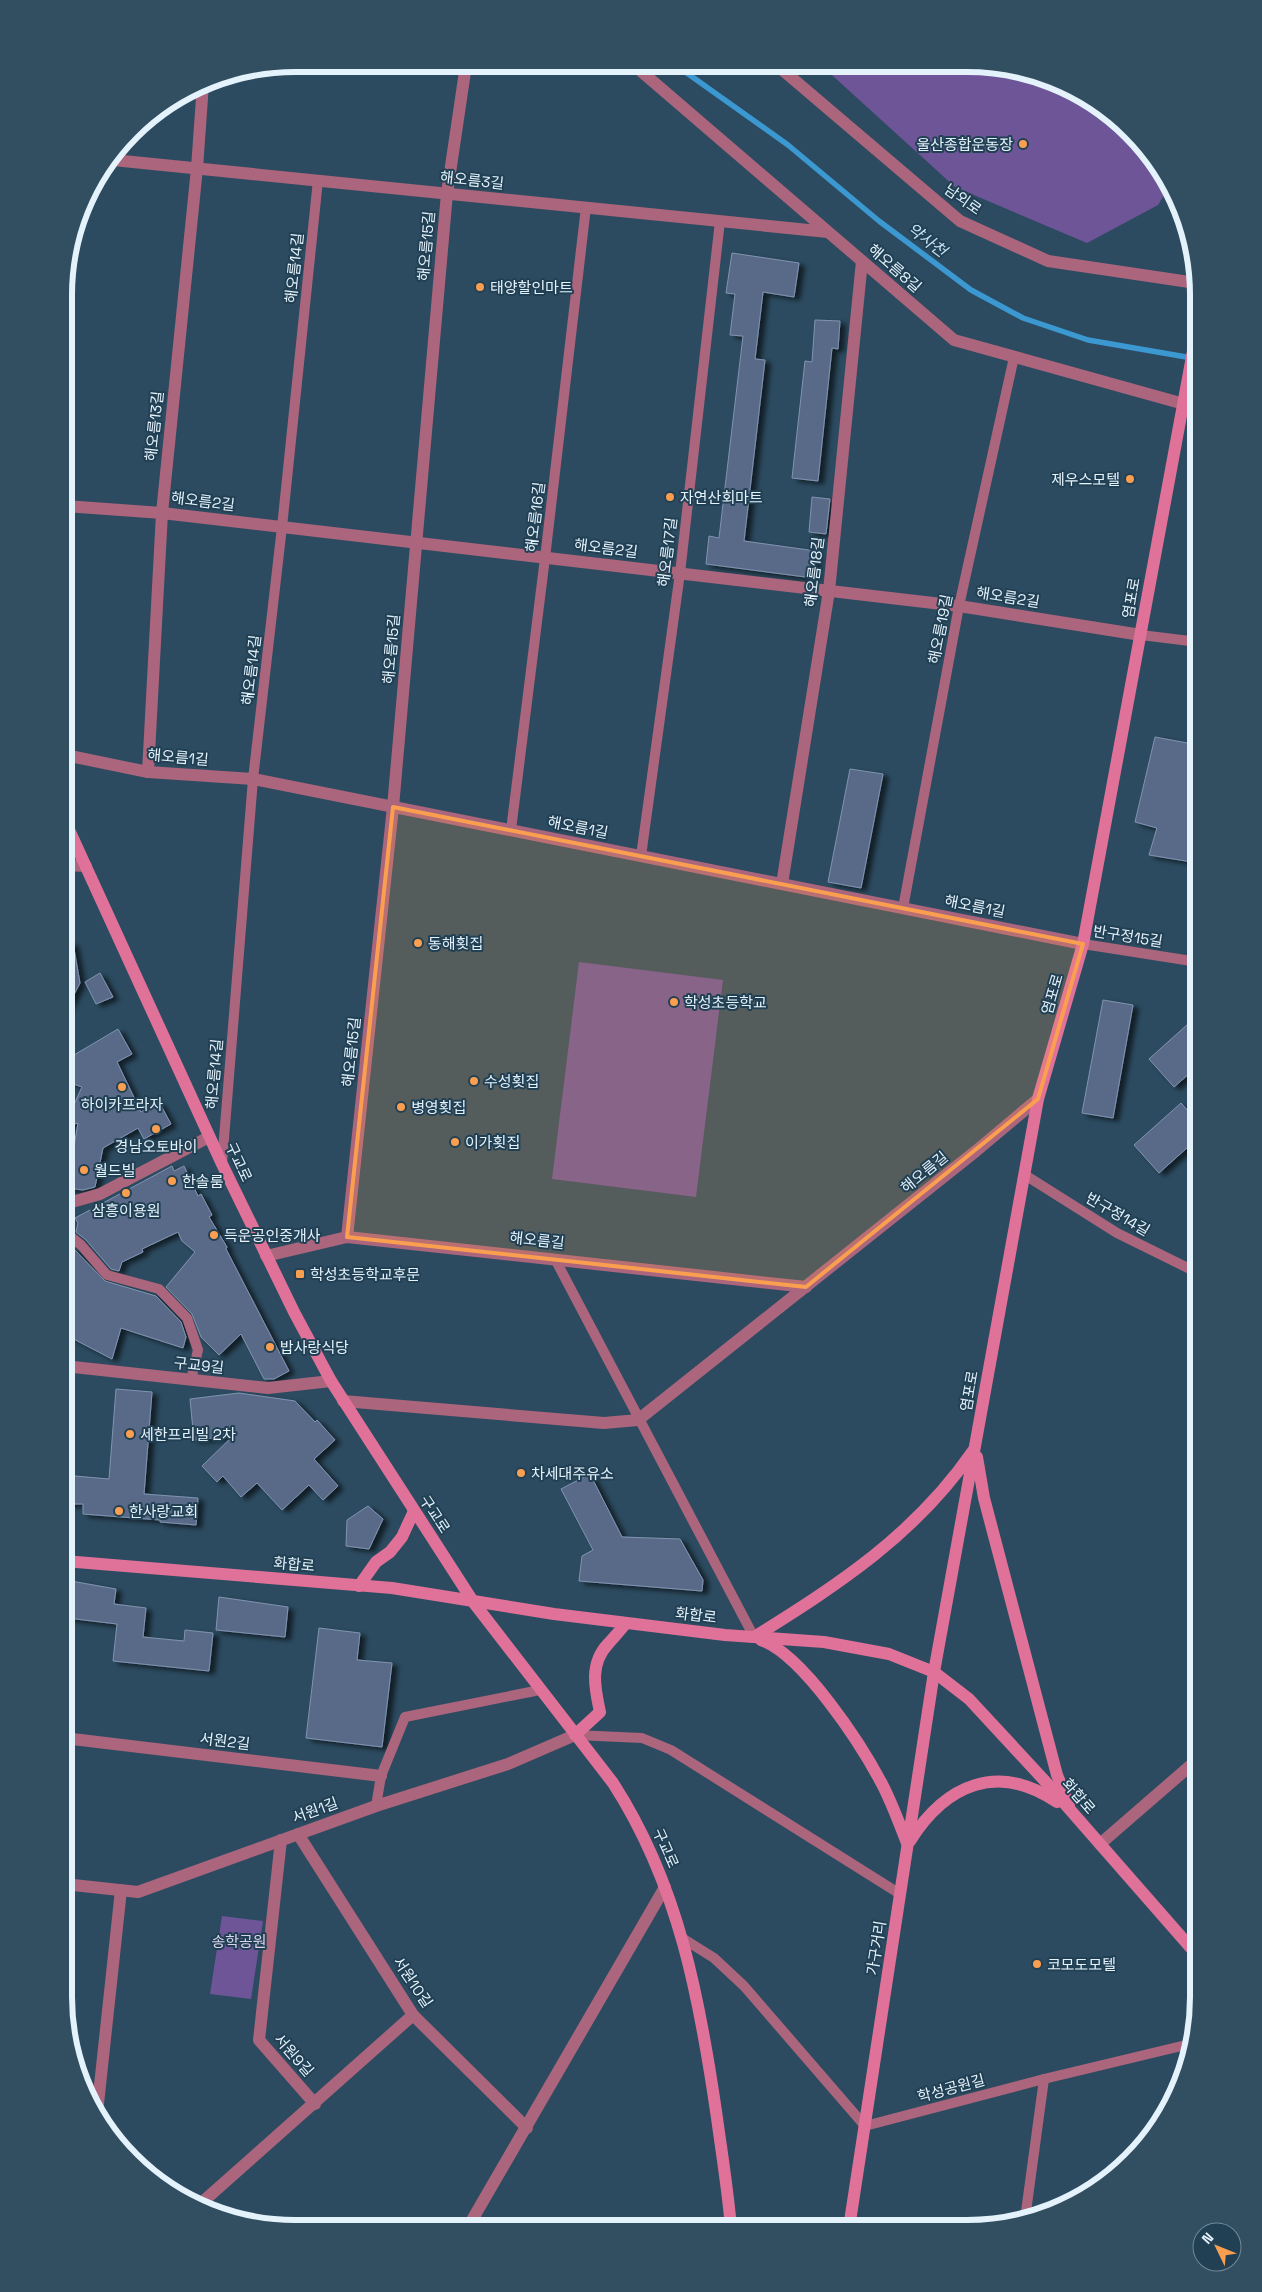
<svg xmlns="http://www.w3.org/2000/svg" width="1262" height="2292" font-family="'Space Grotesk','Noto Sans KR',sans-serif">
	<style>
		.green { fill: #6d5598 }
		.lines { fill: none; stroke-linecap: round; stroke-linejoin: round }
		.stream { stroke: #3b98d0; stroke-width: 5.5 }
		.building { fill: #586a87; stroke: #8094b2; filter: url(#shadow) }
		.service { stroke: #ab657c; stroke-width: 10 }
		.minor { stroke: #ab657c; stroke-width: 12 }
		.tertiary { stroke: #ab657c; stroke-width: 12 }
		.secondary { stroke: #e07299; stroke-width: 12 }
		.marked { fill: #fa9f4f; fill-opacity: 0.2; stroke: #fa9f4f; stroke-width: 4; stroke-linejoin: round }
		.poi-dot { fill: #fa9f4f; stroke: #224054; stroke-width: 2 }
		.labels { text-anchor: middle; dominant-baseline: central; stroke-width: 4; stroke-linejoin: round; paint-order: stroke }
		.poi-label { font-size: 15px; fill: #e4f2fc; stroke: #224054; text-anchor: start }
		.street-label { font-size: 15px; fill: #e4f2fc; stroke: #224054 }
		.park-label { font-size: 15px; fill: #dad3ec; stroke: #224054 }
		.water-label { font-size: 16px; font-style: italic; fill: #c7e0f2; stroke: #224054 }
		.rim { fill: none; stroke: #e4f2fc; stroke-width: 6 }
	</style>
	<defs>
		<filter id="shadow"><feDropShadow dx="5.5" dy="3" stdDeviation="2.5" flood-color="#0009"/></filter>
	</defs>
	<rect width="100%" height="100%" fill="#2c4b60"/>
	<!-- green -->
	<g class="green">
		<path d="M823 67 1011 68 1069 88 1119 121 1159 167 1169 187 1158 205 1087 243 955 187Z"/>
		<path d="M579 962 723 980 696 1197 552 1179Z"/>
		<path d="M222 1916 263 1921 251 1999 210 1994Z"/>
	</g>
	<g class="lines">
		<!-- stream -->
		<path class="stream" d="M677 66 788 145 879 221 971 290 1023 318 1088 340 1198 359"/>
	</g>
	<!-- building -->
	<g class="building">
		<path d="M732 253 799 263 794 297 763 292 755 359 765 360 744 541 816 551 813 578 706 564 709 536 719 538 743 336 730 335 735 294 726 293Z"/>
		<path d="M815 320 840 321 838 349 832 348 818 481 792 478 805 361 812 362Z"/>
		<path d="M812 497 830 499 826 534 809 532Z"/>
		<path d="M1155 737 1198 745V863L1149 855 1157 828 1135 822Z"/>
		<path d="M850 769 883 774 861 888 828 882Z"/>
		<path d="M65 943H73L80 983 65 1012Z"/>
		<path d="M100 973 113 997 96 1004 85 982Z"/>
		<path d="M1103 1000 1133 1005 1113 1118 1082 1113Z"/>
		<path d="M1198 1015V1066L1174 1087 1149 1059Z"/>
		<path d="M118 1029 132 1054 117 1062 141 1112 159 1102 171 1124 144 1139 138 1128 103 1148 95 1187 83 1190 67 1188 78 1123 65 1127V1124L82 1087 65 1081V1052L74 1055Z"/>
		<path d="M1181 1103 1198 1122V1138L1159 1173 1134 1145Z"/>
		<path d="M172 1166 174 1171 184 1166 198 1196 201 1194 212 1215 209 1217 227 1247 226 1249 289 1371 274 1379H264L241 1334 219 1355 201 1337 192 1314 166 1287 195 1252 182 1241 178 1232 142 1249 143 1252 122 1262 119 1271 111 1269 86 1240 76 1232 78 1223 75 1218Z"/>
		<path d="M72 1247 105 1281 156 1296 181 1322 186 1337 183 1348 121 1328 112 1359 64 1334 65 1276Z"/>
		<path d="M116 1389 152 1392 144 1494 198 1498 196 1525 160 1522V1520L83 1514V1504H64V1475L109 1479Z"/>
		<path d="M239 1393 295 1401 315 1422 317 1420 335 1440 314 1459 338 1486 323 1500 309 1485 282 1510 257 1483 241 1497 223 1476 217 1482 202 1466 233 1436 194 1440 190 1399Z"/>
		<path d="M590 1474 622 1537 680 1539 703 1580 702 1591 579 1581 582 1556 593 1550 561 1489Z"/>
		<path d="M368 1506 383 1519 369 1549 346 1546 347 1520Z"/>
		<path d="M71 1581 116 1589 114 1604 146 1608 143 1637 184 1641 185 1630 213 1633 209 1671 113 1661 117 1624 67 1618Z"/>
		<path d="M219 1597 288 1607 285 1637 216 1630Z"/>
		<path d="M319 1628 360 1633 357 1660 392 1663 382 1747 306 1738Z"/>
	</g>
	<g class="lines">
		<!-- service -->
		<g class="service">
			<path d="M1141 635 1198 642"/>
			<path d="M511 830 545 558 586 207"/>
			<path d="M641 856 680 573 720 221"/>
			<path d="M903 908 959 606 1014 357"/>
			<path d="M1083 944 1198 962"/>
			<path d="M222 1163 253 779 282 527 318 180"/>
			<path d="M1025 1175 1117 1233 1198 1273"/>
			<path d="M65 1232 81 1245 107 1275 159 1289 187 1318 198 1350 191 1380"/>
			<path d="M555 1259 754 1637"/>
			<path d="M575 1735 642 1738 671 1750 900 1894"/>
			<path d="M376 1806 381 1776 405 1717 540 1690"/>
			<path d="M682 1938 714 1958 744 1986 865 2126 1044 2079 1190 2044"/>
			<path d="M1025 2219 1044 2079"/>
		</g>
		<!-- minor -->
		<g class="minor">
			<path d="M635 66 954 340 1184 404 1198 405"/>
			<path d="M113 160 828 232"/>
			<path d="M65 506 162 513 959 606 1141 635"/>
			<path d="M65 755 148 772 253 779 1083 944"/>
			<path d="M148 772 162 513 197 168 203 84"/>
			<path d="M65 865 86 866"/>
			<path d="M782 884 829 591 862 261"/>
			<path d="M65 1204 100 1194 209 1137"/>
			<path d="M347 1237 393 807 447 193 466 65"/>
			<path d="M266 1256 347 1237 806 1287"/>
			<path d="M64 1366 268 1388 331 1381"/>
			<path d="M343 1401 604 1423 638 1420 976 1151 1038 1099"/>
			<path d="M64 1738 381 1776"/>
			<path d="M298 1834 413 2015 527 2128"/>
			<path d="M281 1840 259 2040 315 2104"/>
			<path d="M1100 1844 1198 1759"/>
			<path d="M64 1884 138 1892 376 1806 508 1764 575 1735"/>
			<path d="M97 2113 121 1890"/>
			<path d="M198 2206 413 2015"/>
			<path d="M468 2227 665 1887"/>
		</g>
		<!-- tertiary -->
		<path class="tertiary" d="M779 67 960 221 1048 261 1196 283"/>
		<!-- secondary -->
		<g class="secondary">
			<path d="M65 821 222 1164 294 1312 331 1381 474 1603 613 1783C679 1885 700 2000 717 2118 722 2155 728 2191 731 2228"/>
			<path d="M977 1457 984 1498 1057 1775 1069 1805"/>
			<path d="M64 1561 392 1588 554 1614 725 1635 824 1642 889 1654 934 1672 969 1699 1044 1780 1198 1956"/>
			<path d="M359 1586 376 1562 390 1552 402 1537 414 1511"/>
			<path d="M754 1637C839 1584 915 1535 973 1451"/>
			<path d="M761 1640C803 1655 861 1744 882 1784 892 1803 899 1823 907 1843"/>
			<path d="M575 1735 600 1712C595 1689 589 1664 608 1644 614 1637 620 1631 626 1623"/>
			<path d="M910 1841C946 1784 998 1762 1057 1802"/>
			<path d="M849 2228 934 1672 1038 1099 1083 944 1198 324"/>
		</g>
	</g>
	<!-- marked area -->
	<path class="marked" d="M393 807 1083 944 1038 1099 806 1287 347 1237Z"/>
	<!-- markers -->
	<g class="poi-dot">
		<circle cx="1023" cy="144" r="5"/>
		<circle cx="480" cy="287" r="5"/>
		<circle cx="1130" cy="479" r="5"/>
		<circle cx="670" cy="497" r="5"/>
		<circle cx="418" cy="943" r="5"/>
		<circle cx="674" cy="1002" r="5"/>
		<circle cx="474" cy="1081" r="5"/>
		<circle cx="122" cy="1087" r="5"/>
		<circle cx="401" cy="1107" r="5"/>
		<circle cx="156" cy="1129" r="5"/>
		<circle cx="455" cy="1142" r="5"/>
		<circle cx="84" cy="1170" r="5"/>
		<circle cx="172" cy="1181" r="5"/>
		<circle cx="126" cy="1193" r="5"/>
		<circle cx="214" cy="1235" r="5"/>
		<rect x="295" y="1269" width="10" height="10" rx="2.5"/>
		<circle cx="270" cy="1347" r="5"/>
		<circle cx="130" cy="1434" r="5"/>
		<circle cx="521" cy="1473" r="5"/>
		<circle cx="119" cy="1511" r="5"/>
		<circle cx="1037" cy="1964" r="5"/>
	</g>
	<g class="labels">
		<!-- poi labels -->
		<g class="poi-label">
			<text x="1013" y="144" text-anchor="end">울산종합운동장</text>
			<text x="490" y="287">태양할인마트</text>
			<text x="1120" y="479" text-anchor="end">제우스모텔</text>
			<text x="680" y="497">자연산회마트</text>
			<text x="428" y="943">동해횟집</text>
			<text x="684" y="1002">학성초등학교</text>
			<text x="484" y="1081">수성횟집</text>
			<text x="122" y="1104" text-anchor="middle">하이카프라자</text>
			<text x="411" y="1107">병영횟집</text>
			<text x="465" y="1142">이가횟집</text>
			<text x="156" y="1146" text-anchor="middle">경남오토바이</text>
			<text x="94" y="1170">월드빌</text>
			<text x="182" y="1181">한솔룸</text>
			<text x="126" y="1210" text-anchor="middle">삼흥이용원</text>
			<text x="224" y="1235">득운공인중개사</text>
			<text x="310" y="1274">학성초등학교후문</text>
			<text x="280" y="1347">밥사랑식당</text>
			<text x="140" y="1434">세한프리빌 2차</text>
			<text x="531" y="1473">차세대주유소</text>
			<text x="129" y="1511">한사랑교회</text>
			<text x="1047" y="1964">코모도모텔</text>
		</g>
		<!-- street labels -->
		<g class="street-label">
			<text transform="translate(472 180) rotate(6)">해오름3길</text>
			<text transform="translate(963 199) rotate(35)">남외로</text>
			<text transform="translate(426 246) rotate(-85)">해오름15길</text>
			<text transform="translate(294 268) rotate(-84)">해오름14길</text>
			<text transform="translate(895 268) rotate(41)">해오름8길</text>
			<text transform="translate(154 426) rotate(-84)">해오름13길</text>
			<text transform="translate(203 501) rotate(7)">해오름2길</text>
			<text transform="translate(535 517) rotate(-83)">해오름16길</text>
			<text transform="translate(606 548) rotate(7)">해오름2길</text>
			<text transform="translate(667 552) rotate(-83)">해오름17길</text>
			<text transform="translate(814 572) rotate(-83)">해오름18길</text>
			<text transform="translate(1008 597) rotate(9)">해오름2길</text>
			<text transform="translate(1131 598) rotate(-80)">염포로</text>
			<text transform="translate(940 629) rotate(-79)">해오름19길</text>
			<text transform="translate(391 649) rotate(-85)">해오름15길</text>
			<text transform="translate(251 670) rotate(-83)">해오름14길</text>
			<text transform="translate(178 757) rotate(5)">해오름1길</text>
			<text transform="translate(578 827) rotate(11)">해오름1길</text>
			<text transform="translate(975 906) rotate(11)">해오름1길</text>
			<text transform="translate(1128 936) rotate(9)">반구정15길</text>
			<text transform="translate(1052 994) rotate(-74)">염포로</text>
			<text transform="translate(351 1052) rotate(-84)">해오름15길</text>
			<text transform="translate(214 1074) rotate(-85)">해오름14길</text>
			<text transform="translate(239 1162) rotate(65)">구교로</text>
			<text transform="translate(924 1172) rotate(-39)">해오름길</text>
			<text transform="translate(1118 1214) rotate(30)">반구정14길</text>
			<text transform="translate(537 1240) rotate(6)">해오름길</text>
			<text transform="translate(199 1365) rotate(6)">구교9길</text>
			<text transform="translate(969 1391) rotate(-80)">염포로</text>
			<text transform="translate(435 1514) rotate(57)">구교로</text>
			<text transform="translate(294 1564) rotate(5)">화합로</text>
			<text transform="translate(696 1615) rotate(7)">화합로</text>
			<text transform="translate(225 1741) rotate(7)">서원2길</text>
			<text transform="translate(1079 1796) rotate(49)">화합로</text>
			<text transform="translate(315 1810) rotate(-20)">서원1길</text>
			<text transform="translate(666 1848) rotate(66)">구교로</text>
			<text transform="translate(876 1948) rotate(-81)">가구거리</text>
			<text transform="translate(413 1982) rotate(56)">서원10길</text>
			<text transform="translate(294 2055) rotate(49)">서원9길</text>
			<text transform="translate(951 2088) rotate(-15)">학성공원길</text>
		</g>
		<!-- park labels -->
		<g class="park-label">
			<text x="239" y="1941">송학공원</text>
		</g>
		<!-- water labels -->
		<g class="water-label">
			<text transform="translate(927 240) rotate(37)">약사천</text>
		</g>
	</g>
	<!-- crop -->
	<path d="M0 0H1262V2292H0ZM295 72H967A223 223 0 0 1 1190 295V1997A223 223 0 0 1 967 2220H295A223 223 0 0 1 72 1997V295A223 223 0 0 1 295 72Z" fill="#324e61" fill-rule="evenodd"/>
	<path class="rim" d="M295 72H967A223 223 0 0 1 1190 295V1997A223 223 0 0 1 967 2220H295A223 223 0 0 1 72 1997V295A223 223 0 0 1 295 72Z"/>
	<!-- north arrow -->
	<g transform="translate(1217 2247) rotate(313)"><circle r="24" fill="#224054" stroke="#708797"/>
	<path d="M0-4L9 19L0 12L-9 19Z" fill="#fa9f4f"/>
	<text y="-8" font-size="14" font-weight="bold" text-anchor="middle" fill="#e4f2fc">N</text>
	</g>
</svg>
